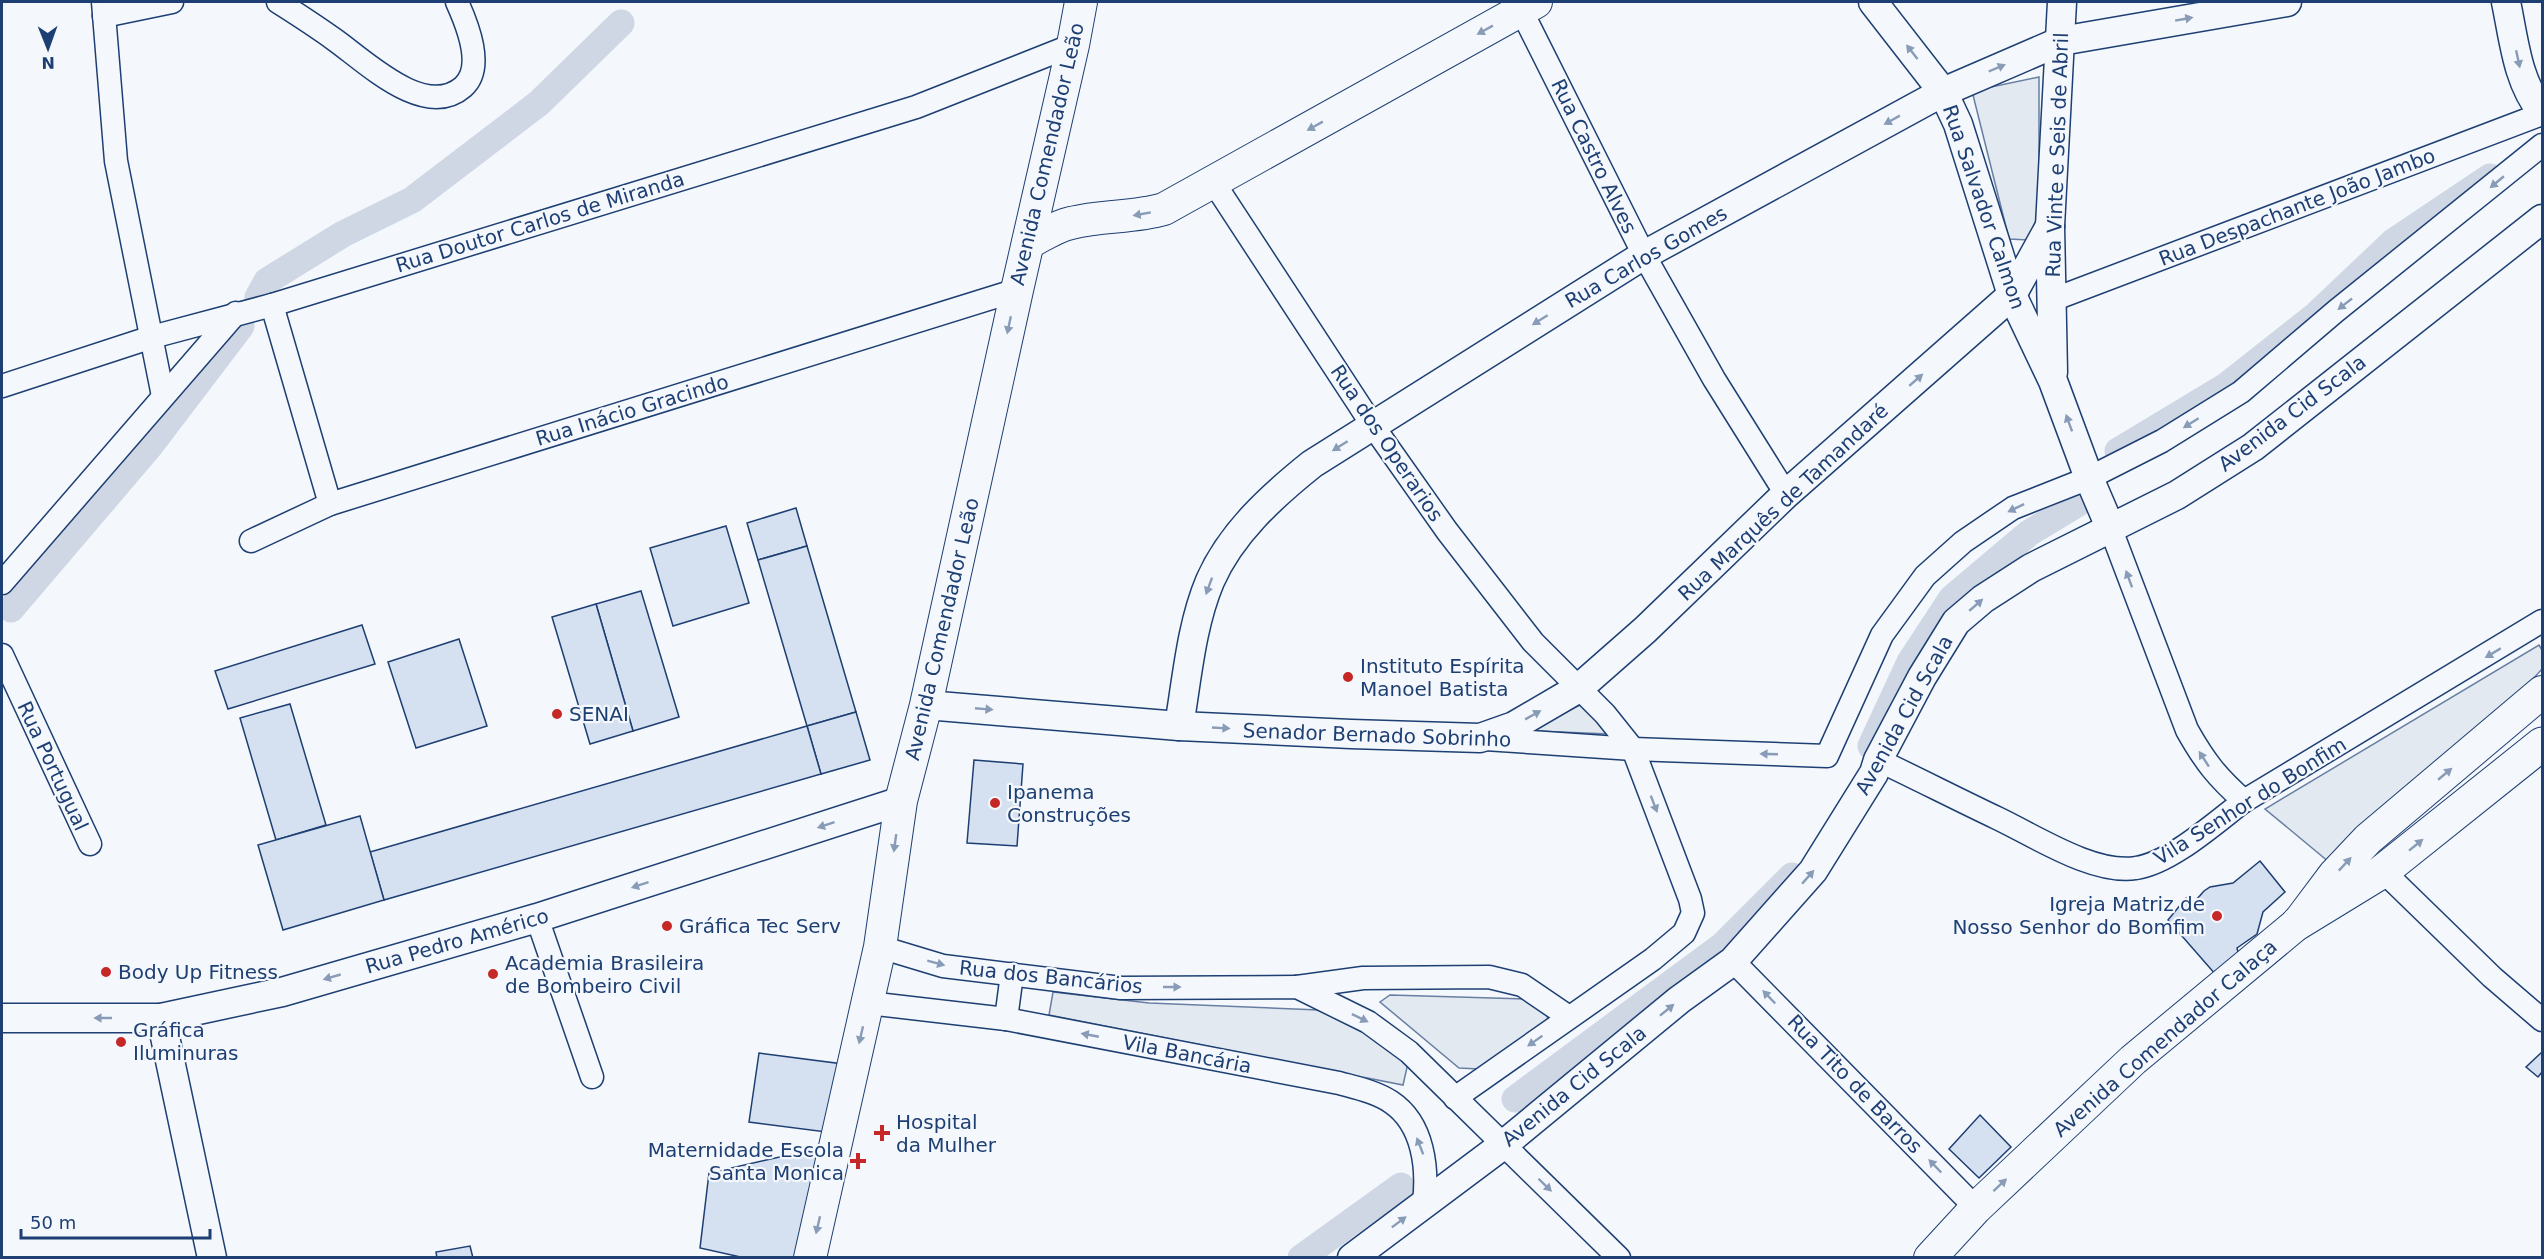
<svg xmlns="http://www.w3.org/2000/svg" width="2544" height="1259" font-family="'DejaVu Sans',sans-serif">
	<style>
		.green { fill: #e3e9f0; stroke: #687fa3; stroke-width: 1.5 }
		.lines { fill: none; stroke-linecap: round; stroke-linejoin: round }
		.canal { stroke: #cfd7e4; stroke-width: 27 }
		.building { fill: #d5e0f0; stroke: #1d3f73; stroke-width: 1.5 }
		.minor-casing { stroke: #1d3f73; stroke-width: 25 }
		.tertiary-casing { stroke: #1d3f73; stroke-width: 31 }
		.secondary-casing { stroke: #1d3f73; stroke-width: 34 }
		.trunk-casing { stroke: #1d3f73; stroke-width: 35 }
		.minor { stroke: #f4f7fb; stroke-width: 22 }
		.tertiary { stroke: #f4f7fb; stroke-width: 28 }
		.secondary { stroke: #f4f7fb; stroke-width: 32 }
		.trunk { stroke: #f4f7fb; stroke-width: 33 }
		.oneway { fill: #889bb7 }
		.poi-dot { fill: #c62828; stroke: #f4f7fb; stroke-width: 2 }
		.labels { text-anchor: middle; dominant-baseline: central; stroke-width: 4.5; stroke-linejoin: round; paint-order: stroke }
		.street-label { font-size: 20px; fill: #1d3f73; stroke: #f4f7fb }
		.poi-label { font-size: 20px; fill: #1d3f73; stroke: #f4f7fb; text-anchor: start }
	</style>
	<rect width="100%" height="100%" fill="#f4f7fb"/>
	<!-- green -->
	<g class="green">
		<path d="M2039 77V223L2029 240 2009 239 1972 91Z"/>
		<path d="M2539 645 2542 650V669L2504 711 2329 862 2265 809Z"/>
		<path d="M1584 703 1609 734 1536 731 1537 726Z"/>
		<path d="M1053 992 1149 1003 1319 1010 1381 1033 1408 1063 1403 1085 1049 1015Z"/>
		<path d="M1390 995 1529 999 1547 1011 1548 1025 1479 1069 1459 1068 1380 1002Z"/>
	</g>
	<g class="lines">
		<!-- canal -->
		<g class="canal">
			<path d="M258 297 267 281 343 234 412 200 539 103 621 23"/>
			<path d="M2118 451 2226 386 2316 315 2393 242 2490 177"/>
			<path d="M11 609 149 447 241 326"/>
			<path d="M1871 746 1910 662 1952 598 2029 533 2082 501"/>
			<path d="M1515 1099 1723 945 1792 876"/>
			<path d="M1301 1258 1401 1186"/>
		</g>
	</g>
	<!-- building -->
	<g class="building">
		<path d="M796 508 807 546 758 560 747 523Z"/>
		<path d="M726 526 749 603 673 626 650 548Z"/>
		<path d="M807 546 856 712 807 726 758 560Z"/>
		<path d="M641 591 679 717 633 731 596 604Z"/>
		<path d="M596 604 633 731 590 744 552 617Z"/>
		<path d="M362 625 375 664 228 709 215 671Z"/>
		<path d="M459 639 487 726 416 748 388 662Z"/>
		<path d="M290 704 326 825 276 840 240 718Z"/>
		<path d="M856 712 870 760 821 774 807 726Z"/>
		<path d="M807 726 821 774 384 900 370 852Z"/>
		<path d="M974 760 1023 764 1017 846 967 843Z"/>
		<path d="M360 816 384 900 283 930 258 845Z"/>
		<path d="M2260 861 2285 892 2263 912 2257 934 2237 948 2239 956 2216 975 2168 920 2186 898 2193 909 2197 899 2204 891 2210 887 2233 883Z"/>
		<path d="M2542 1052V1072L2538 1077 2526 1067Z"/>
		<path d="M759 1053 843 1064 834 1133 749 1122Z"/>
		<path d="M1980 1115 2011 1147 1979 1178 1949 1149Z"/>
		<path d="M806 1151 823 1154 802 1258H745L700 1248 709 1173Z"/>
		<path d="M470 1246 473 1258H437L436 1252Z"/>
	</g>
	<g class="lines">
		<!-- minor casing -->
		<g class="minor-casing">
			<g id="minor">
				<path d="M103 2 116 161 163 396"/>
				<path d="M278 2C297 14 317 27 335 40 366 62 425 120 463 87 485 68 467 24 457 2"/>
				<path d="M1517 2 1644 255 1714 379 1786 494"/>
				<path d="M104 16 172 2"/>
				<path d="M1214 183 1373 426 1447 531 1533 642 1605 714 1633 749 1690 899 1693 913 1684 933 1653 959 1455 1098"/>
				<path d="M2052 300 2542 114"/>
				<path d="M272 305 330 504"/>
				<path d="M2 386 152 337 272 305 916 107 1073 45"/>
				<path d="M2110 527 2187 730C2205 762 2217 777 2244 801"/>
				<path d="M251 541 330 504 1017 290"/>
				<path d="M2 583 236 313"/>
				<path d="M2 655 90 844"/>
				<path d="M1485 739 1633 749 1827 756 1882 635 1925 576 1963 542 2013 508 2089 478 2162 441 2241 392 2336 311 2542 145"/>
				<path d="M1878 760C1918 779 1957 799 1997 818 2035 836 2094 875 2136 868 2171 863 2216 822 2244 801L2542 621"/>
				<path d="M2383 871 2492 977 2542 1020"/>
				<path d="M537 918 592 1077"/>
				<path d="M880 947 943 966 1121 988 1297 987 1368 1022 1409 1052 1619 1258"/>
				<path d="M1733 961 1976 1208"/>
				<path d="M1297 987 1363 978 1489 977 1522 985 1569 1017"/>
				<path d="M868 1003 1006 1019 1339 1083C1357 1088 1376 1092 1391 1102 1424 1124 1428 1169 1424 1203"/>
				<path d="M1006 1019 1012 974"/>
			</g>
		</g>
		<!-- tertiary casing -->
		<g class="tertiary-casing">
			<g id="tertiary">
				<path d="M1873 2 1943 92 1958 124 2012 295 2053 381 2089 478 2110 527"/>
				<path d="M2506 2C2514 40 2517 81 2542 112"/>
				<path d="M2053 372 2050 226 2062 2"/>
				<path d="M926 705 1179 726 1351 734 1480 738 1514 726 1579 688 1645 630 1786 494 2012 295 2050 226"/>
				<path d="M1179 726C1187 679 1191 626 1210 581 1231 533 1272 496 1312 464L1644 255 1943 92 2061 41 2287 2"/>
				<path d="M2 1018H161L282 992 537 918 901 801"/>
				<path d="M161 1018 212 1258"/>
				<path d="M1352 1258 1503 1145 1679 1000 1733 961 1813 871 1874 773 1878 760 1922 677 1956 622 1983 599 2031 568 2177 495 2253 447 2542 219"/>
			</g>
		</g>
		<!-- secondary casing -->
		<g class="secondary-casing">
			<g id="secondary">
				<path d="M1028 243C1042 236 1056 226 1071 223 1102 215 1134 218 1164 209L1536 2"/>
				<path d="M810 1258 880 947 901 801 926 705 1017 290 1073 45 1081 2"/>
				<path d="M1930 1258 1976 1208 2133 1060 2298 923 2334 875 2368 839 2542 692"/>
			</g>
		</g>
		<!-- trunk casing -->
		<g class="trunk-casing">
			<path id="trunk" d="M2298 923 2383 871 2542 744"/>
		</g>
		<!-- minor -->
		<use href="#minor" class="minor"/>
		<!-- tertiary -->
		<use href="#tertiary" class="tertiary"/>
		<!-- secondary -->
		<use href="#secondary" class="secondary"/>
		<!-- trunk -->
		<use href="#trunk" class="trunk"/>
	</g>
	<!-- one-way arrows -->
	<defs><path id="oneway-solid" d="M-6-.8H1V-3.2L6.5 0L1 3.2V.8H-6Z" transform="scale(1.5)"/></defs>
	<g class="oneway">
		<use href="#oneway-solid" transform="translate(2184 19) rotate(-10)"/>
		<use href="#oneway-solid" transform="translate(1485 30) rotate(151)"/>
		<use href="#oneway-solid" transform="translate(1912 52) rotate(-128)"/>
		<use href="#oneway-solid" transform="translate(2518 59) rotate(78)"/>
		<use href="#oneway-solid" transform="translate(1997 68) rotate(-23)"/>
		<use href="#oneway-solid" transform="translate(1892 120) rotate(151)"/>
		<use href="#oneway-solid" transform="translate(1315 126) rotate(151)"/>
		<use href="#oneway-solid" transform="translate(2497 182) rotate(140)"/>
		<use href="#oneway-solid" transform="translate(1142 214) rotate(170)"/>
		<use href="#oneway-solid" transform="translate(2345 304) rotate(142)"/>
		<use href="#oneway-solid" transform="translate(1540 320) rotate(148)"/>
		<use href="#oneway-solid" transform="translate(1009 325) rotate(102)"/>
		<use href="#oneway-solid" transform="translate(1916 380) rotate(-41)"/>
		<use href="#oneway-solid" transform="translate(2069 423) rotate(-110)"/>
		<use href="#oneway-solid" transform="translate(2191 423) rotate(148)"/>
		<use href="#oneway-solid" transform="translate(1340 446) rotate(148)"/>
		<use href="#oneway-solid" transform="translate(2016 508) rotate(154)"/>
		<use href="#oneway-solid" transform="translate(2129 579) rotate(-110)"/>
		<use href="#oneway-solid" transform="translate(1209 586) rotate(110)"/>
		<use href="#oneway-solid" transform="translate(1976 605) rotate(-41)"/>
		<use href="#oneway-solid" transform="translate(2493 653) rotate(149)"/>
		<use href="#oneway-solid" transform="translate(984 709) rotate(5)"/>
		<use href="#oneway-solid" transform="translate(1533 715) rotate(-29)"/>
		<use href="#oneway-solid" transform="translate(1221 728) rotate(3)"/>
		<use href="#oneway-solid" transform="translate(1769 754) rotate(-178)"/>
		<use href="#oneway-solid" transform="translate(2204 759) rotate(-123)"/>
		<use href="#oneway-solid" transform="translate(2445 774) rotate(-40)"/>
		<use href="#oneway-solid" transform="translate(1654 804) rotate(69)"/>
		<use href="#oneway-solid" transform="translate(826 825) rotate(162)"/>
		<use href="#oneway-solid" transform="translate(895 843) rotate(98)"/>
		<use href="#oneway-solid" transform="translate(2416 845) rotate(-39)"/>
		<use href="#oneway-solid" transform="translate(2345 864) rotate(-47)"/>
		<use href="#oneway-solid" transform="translate(1808 877) rotate(-49)"/>
		<use href="#oneway-solid" transform="translate(640 885) rotate(162)"/>
		<use href="#oneway-solid" transform="translate(936 963) rotate(15)"/>
		<use href="#oneway-solid" transform="translate(332 977) rotate(164)"/>
		<use href="#oneway-solid" transform="translate(1172 987)"/>
		<use href="#oneway-solid" transform="translate(1769 997) rotate(-134)"/>
		<use href="#oneway-solid" transform="translate(1667 1010) rotate(-39)"/>
		<use href="#oneway-solid" transform="translate(103 1018) rotate(-180)"/>
		<use href="#oneway-solid" transform="translate(1360 1018) rotate(26)"/>
		<use href="#oneway-solid" transform="translate(861 1035) rotate(103)"/>
		<use href="#oneway-solid" transform="translate(1090 1035) rotate(-169)"/>
		<use href="#oneway-solid" transform="translate(1535 1041) rotate(145)"/>
		<use href="#oneway-solid" transform="translate(1420 1146) rotate(-111)"/>
		<use href="#oneway-solid" transform="translate(1935 1166) rotate(-134)"/>
		<use href="#oneway-solid" transform="translate(1545 1185) rotate(44)"/>
		<use href="#oneway-solid" transform="translate(2000 1185) rotate(-43)"/>
		<use href="#oneway-solid" transform="translate(1399 1222) rotate(-37)"/>
		<use href="#oneway-solid" transform="translate(818 1225) rotate(103)"/>
	</g>
	<!-- markers -->
	<g class="poi-dot">
		<circle cx="1348" cy="677" r="6"/>
		<circle cx="557" cy="714" r="6"/>
		<circle cx="995" cy="803" r="6"/>
		<circle cx="2217" cy="916" r="6"/>
		<circle cx="667" cy="926" r="6"/>
		<circle cx="106" cy="972" r="6"/>
		<circle cx="493" cy="974" r="6"/>
		<circle cx="121" cy="1042" r="6"/>
		<path d="M879 1124h6v6h6v6h-6v6h-6v-6h-6v-6h6z"/>
		<path d="M855 1152h6v6h6v6h-6v6h-6v-6h-6v-6h6z"/>
	</g>
	<g class="labels">
		<!-- street labels -->
		<g class="street-label">
			<text transform="translate(1047 154) rotate(-77)">Avenida Comendador Leão</text>
			<text transform="translate(2057 155) rotate(-88)">Rua Vinte e Seis de Abril</text>
			<text transform="translate(1594 156) rotate(64)">Rua Castro Alves</text>
			<text transform="translate(1984 207) rotate(71)">Rua Salvador Calmon</text>
			<text transform="translate(2297 207) rotate(-21)">Rua Despachante João Jambo</text>
			<text transform="translate(540 222) rotate(-17)">Rua Doutor Carlos de Miranda</text>
			<text transform="translate(1646 257) rotate(-30)">Rua Carlos Gomes</text>
			<text transform="translate(632 410) rotate(-17)">Rua Inácio Gracindo</text>
			<text transform="translate(2292 413) rotate(-37)">Avenida Cid Scala</text>
			<text transform="translate(1387 443) rotate(56)">Rua dos Operarios</text>
			<text transform="translate(1783 502) rotate(-43)">Rua Marquês de Tamandaré</text>
			<text transform="translate(942 629) rotate(-77)">Avenida Comendador Leão</text>
			<text transform="translate(1904 715) rotate(-61)">Avenida Cid Scala</text>
			<text transform="translate(1377 735) rotate(2)">Senador Bernado Sobrinho</text>
			<text transform="translate(53 766) rotate(65)">Rua Portugual</text>
			<text transform="translate(2250 801) rotate(-32)">Vila Senhor do Bonfim</text>
			<text transform="translate(457 941) rotate(-16)">Rua Pedro Américo</text>
			<text transform="translate(1051 977) rotate(6)">Rua dos Bancários</text>
			<text transform="translate(2165 1038) rotate(-41)">Avenida Comendador Calaça</text>
			<text transform="translate(1187 1054) rotate(11)">Vila Bancária</text>
			<text transform="translate(1855 1084) rotate(46)">Rua Tito de Barros</text>
			<text transform="translate(1574 1086) rotate(-39)">Avenida Cid Scala</text>
		</g>
		<!-- poi labels -->
		<g class="poi-label">
			<text x="1360" y="666">Instituto Espírita<tspan x="1360" dy="23">Manoel Batista</tspan></text>
			<text x="569" y="714">SENAI</text>
			<text x="1007" y="792">Ipanema<tspan x="1007" dy="23">Construções</tspan></text>
			<text x="2205" y="904" text-anchor="end">Igreja Matriz de<tspan x="2205" dy="23">Nosso Senhor do Bomfim</tspan></text>
			<text x="679" y="926">Gráfica Tec Serv</text>
			<text x="505" y="963">Academia Brasileira<tspan x="505" dy="23">de Bombeiro Civil</tspan></text>
			<text x="118" y="972">Body Up Fitness</text>
			<text x="133" y="1030">Gráfica<tspan x="133" dy="23">Iluminuras</tspan></text>
			<text x="896" y="1122">Hospital<tspan x="896" dy="23">da Mulher</tspan></text>
			<text x="844" y="1150" text-anchor="end">Maternidade Escola<tspan x="844" dy="23">Santa Monica</tspan></text>
		</g>
	</g>
	<!-- border -->
	<rect width="2544" height="1259" fill="none" stroke="#1d3f73" stroke-width="6"/>
	<!-- north arrow -->
	<g transform="translate(48 48) rotate(179)" stroke="#f4f7fb" stroke-width="4.5" paint-order="stroke">
	<path d="M0-4.5L10 22L0 15L-10 22Z" fill="#1d3f73"/>
	<text y="-9" font-size="16" font-weight="bold" text-anchor="middle" fill="#1d3f73">N</text>
	</g>
	<!-- scale -->
	<path d="M21 1229v9h189v-9" fill="none" stroke="#1d3f73" stroke-width="3"/>
	<text x="30" y="1229" font-size="18" fill="#1d3f73" stroke="#f4f7fb" stroke-width="4.5" paint-order="stroke">50 m</text>
</svg>
